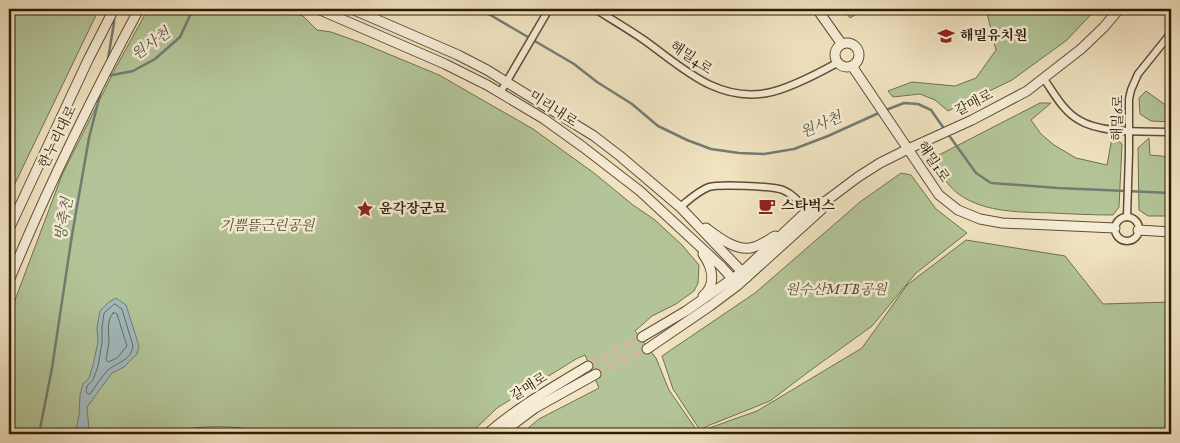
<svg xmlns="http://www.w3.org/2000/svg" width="1180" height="443" font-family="'IM FELL English','Noto Serif KR',serif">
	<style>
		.green { fill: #b3c598; stroke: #70714e }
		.water { fill: #a1bbbf; stroke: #737c74 }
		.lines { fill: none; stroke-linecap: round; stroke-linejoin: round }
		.shore { stroke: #676c62; stroke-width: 1 }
		.stream { stroke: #737c74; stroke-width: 2.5 }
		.tertiary-tunnel { stroke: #cabb9b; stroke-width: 9; stroke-dasharray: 9 4.5; stroke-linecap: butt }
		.minor-casing { stroke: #5e4e33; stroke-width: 9 }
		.tertiary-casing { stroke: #5e4e33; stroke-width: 11 }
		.minor { stroke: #f6edd7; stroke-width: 6 }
		.tertiary { stroke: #f6edd7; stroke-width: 9 }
		.labels { text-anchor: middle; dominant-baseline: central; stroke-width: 5; stroke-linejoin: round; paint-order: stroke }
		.poi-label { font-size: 14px; font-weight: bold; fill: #2d1d04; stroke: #f6edd7; text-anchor: start }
		.street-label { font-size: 14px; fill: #2d1d04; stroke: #f6edd7 }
		.park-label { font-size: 14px; font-style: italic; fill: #554f30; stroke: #f6edd7 }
		.water-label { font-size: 15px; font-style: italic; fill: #565445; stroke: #f6edd7 }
	</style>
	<rect width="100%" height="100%" fill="#f1e3c1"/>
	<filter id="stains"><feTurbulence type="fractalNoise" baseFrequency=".004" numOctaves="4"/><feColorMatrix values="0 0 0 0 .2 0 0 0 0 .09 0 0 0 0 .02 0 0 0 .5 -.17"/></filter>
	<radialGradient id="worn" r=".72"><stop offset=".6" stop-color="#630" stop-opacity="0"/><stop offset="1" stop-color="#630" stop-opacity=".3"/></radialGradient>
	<!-- green -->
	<g class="green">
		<path d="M9 9H99L9 196Z"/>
		<path d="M148 9H285L303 16 317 30 331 32 362 43 439 75 533 129 594 173 633 205 655 220 682 245 699 265 698 283 694 291 676 304 652 316 635 331 656 358 669 390 698 432 757 411 862 348 907 285 966 240 1065 256 1103 304 1171 302V434H521L539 419 599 388 585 355 576 359 497 408 470 434H269C250 426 209 425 188 429 183 431 178 433 173 434H9V316L62 175 115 69Z"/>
		<path d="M843 9H865L850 18Z"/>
		<path d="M986 9H1096L1067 40 1012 80 948 111 935 100 920 94 893 97 888 91 912 82 955 86 976 78 996 50Z"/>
		<path d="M1146 91 1171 109V122L1151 121 1140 114 1139 98Z"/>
		<path d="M1040 103H1051L1031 120 1041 134 1054 145 1076 158 1107 165 1112 138H1115L1122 144 1119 207 1113 215C1093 215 1072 214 1052 213 1021 212 986 213 960 195 949 188 942 175 935 166L939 155Z"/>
		<path d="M1149 138 1150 155 1171 157V216H1148L1139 210 1138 148Z"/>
		<path d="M901 173 911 175 936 209 967 233 916 273 872 326 811 370 770 401 710 425 700 430 673 389 662 356 755 293 860 202Z"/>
	</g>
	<!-- water -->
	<path class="water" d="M116 298 126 305 139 346 137 354 124 367 112 373 87 407 89 430 85 434H75L79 415 80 395 83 384 89 378 93 365 98 342 97 328 100 311 109 302Z"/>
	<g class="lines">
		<!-- shore -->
		<g class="shore">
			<path d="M115 304 122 309 133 346C131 361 117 362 108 370 101 377 96 386 90 394H88L86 392 87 386 93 380 98 366 102 343V328L104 313 112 306Z"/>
			<path d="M113 313H115L117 314 127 346 117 358 108 362 106 360C107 354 108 348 109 342 109 333 106 321 113 313Z"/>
		</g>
		<!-- stream -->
		<g class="stream">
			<path d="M480 9 574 64 597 82 632 104 658 126 687 140 711 149 739 153 764 154 794 149 828 136 881 112"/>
			<path d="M108 59 114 23V18"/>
			<path d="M107 76 133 71 155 59 180 37 193 9"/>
			<path d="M886 110 904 103 918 104 931 110 945 130"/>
			<path d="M948 134 976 173 991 183 1058 188 1171 193"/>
			<path d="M39 434 52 368 72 235 89 138 101 91"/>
		</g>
		<!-- tertiary-tunnel -->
		<g class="tertiary-tunnel">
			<path d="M588 366 642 337"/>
			<path d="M596 374 647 349"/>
		</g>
		<!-- minor casing -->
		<g class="minor-casing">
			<g id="minor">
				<path d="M595 9C611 19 628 29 644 40 682 67 716 102 767 93 789 89 817 74 837 63"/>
				<path d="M1044 79C1054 93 1063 111 1079 120 1101 134 1145 131 1171 132"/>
				<path d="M500 93 549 9"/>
				<path d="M680 207C689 200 698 191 709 187 719 184 773 186 783 190 793 194 800 203 807 211"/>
				<path d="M1127 217 1129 153V99L1131 90 1138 74 1171 33"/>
				<circle cx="1127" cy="229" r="12"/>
			</g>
		</g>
		<!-- tertiary casing -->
		<g class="tertiary-casing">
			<g id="tertiary">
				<path d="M318 9 445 64 487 85 544 119 583 147 640 191 721 266 738 285"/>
				<path d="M352 9 458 55 487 70 594 136 620 156 680 207 747 277"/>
				<path d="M817 9 841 43"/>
				<circle cx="847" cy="55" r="12"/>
				<path d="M852 66 939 195 958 210 980 219 1002 223 1115 228"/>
				<path d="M706 228C718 237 738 253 754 247 761 245 768 240 775 236"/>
				<path d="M9 229 88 60 114 9"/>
				<path d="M1138 230 1171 232"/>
				<path d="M703 254C712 267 717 284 703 296"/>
				<path d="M9 281C47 188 92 97 139 9"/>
				<path d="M642 337 686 311 742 272 807 211 814 206 826 201 858 177 880 163 908 149 972 120 1027 91 1081 49 1104 27 1119 9"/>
				<path d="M647 349 710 306 738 285 821 210 826 201"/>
				<path d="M487 434C518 407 553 387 588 366"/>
				<path d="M500 434 535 408 596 374"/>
			</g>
		</g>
		<!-- minor -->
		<use href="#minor" class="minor"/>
		<!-- tertiary -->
		<use href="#tertiary" class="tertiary"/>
	</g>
	<!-- icons -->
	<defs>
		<g id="school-bare" transform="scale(1.35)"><path d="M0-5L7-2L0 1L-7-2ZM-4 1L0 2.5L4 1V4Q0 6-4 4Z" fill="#8f2418" stroke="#f6edd7" stroke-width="2.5" paint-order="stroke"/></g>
		<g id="cafe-bare" transform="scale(1.35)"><path d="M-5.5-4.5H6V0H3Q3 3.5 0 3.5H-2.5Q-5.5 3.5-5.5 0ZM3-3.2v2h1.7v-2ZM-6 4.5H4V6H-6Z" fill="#8f2418" stroke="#f6edd7" stroke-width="2.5" paint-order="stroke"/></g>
		<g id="sight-bare" transform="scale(1.35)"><path d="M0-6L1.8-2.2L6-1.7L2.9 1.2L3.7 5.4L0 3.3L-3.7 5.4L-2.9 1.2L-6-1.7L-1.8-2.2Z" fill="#8f2418" stroke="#f6edd7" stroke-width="2.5" paint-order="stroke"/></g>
	</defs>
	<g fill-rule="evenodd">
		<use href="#school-bare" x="946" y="36"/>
		<use href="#cafe-bare" x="767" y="206"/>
		<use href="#sight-bare" x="365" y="209"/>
	</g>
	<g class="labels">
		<!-- poi labels -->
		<g class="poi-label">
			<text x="960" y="36">해밀유치원</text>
			<text x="781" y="206">스타벅스</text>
			<text x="379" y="209">윤각장군묘</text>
		</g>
		<!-- street labels -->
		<g class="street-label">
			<text transform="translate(691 58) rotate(34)">해밀4로</text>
			<text transform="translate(974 103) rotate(-27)">갈매로</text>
			<text transform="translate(553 109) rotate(33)">미리내로</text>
			<text transform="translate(1118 118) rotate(-88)">해밀6로</text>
			<text transform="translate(58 137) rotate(-64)">한누리대로</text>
			<text transform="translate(933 162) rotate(56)">해밀1로</text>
			<text transform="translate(529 387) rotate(-32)">갈매로</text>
		</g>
		<!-- park labels -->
		<g class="park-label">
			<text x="267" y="226">기쁨뜰근린공원</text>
			<text x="836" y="290">원수산MTB공원</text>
		</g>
		<!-- water labels -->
		<g class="water-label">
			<text transform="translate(151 44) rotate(-36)">원사천</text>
			<text transform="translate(821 125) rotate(-23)">원사천</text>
			<text transform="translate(64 219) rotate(-80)">방축천</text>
		</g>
	</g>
	<!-- margin -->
	<rect width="1180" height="443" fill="none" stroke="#f1e3c1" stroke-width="30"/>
	<rect x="10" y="10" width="1160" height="423" fill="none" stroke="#2d1d04" stroke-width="2.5"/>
	<rect x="15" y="15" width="1150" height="413" fill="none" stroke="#2d1d04"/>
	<rect width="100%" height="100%" filter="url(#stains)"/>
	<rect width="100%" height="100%" fill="url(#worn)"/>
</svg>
